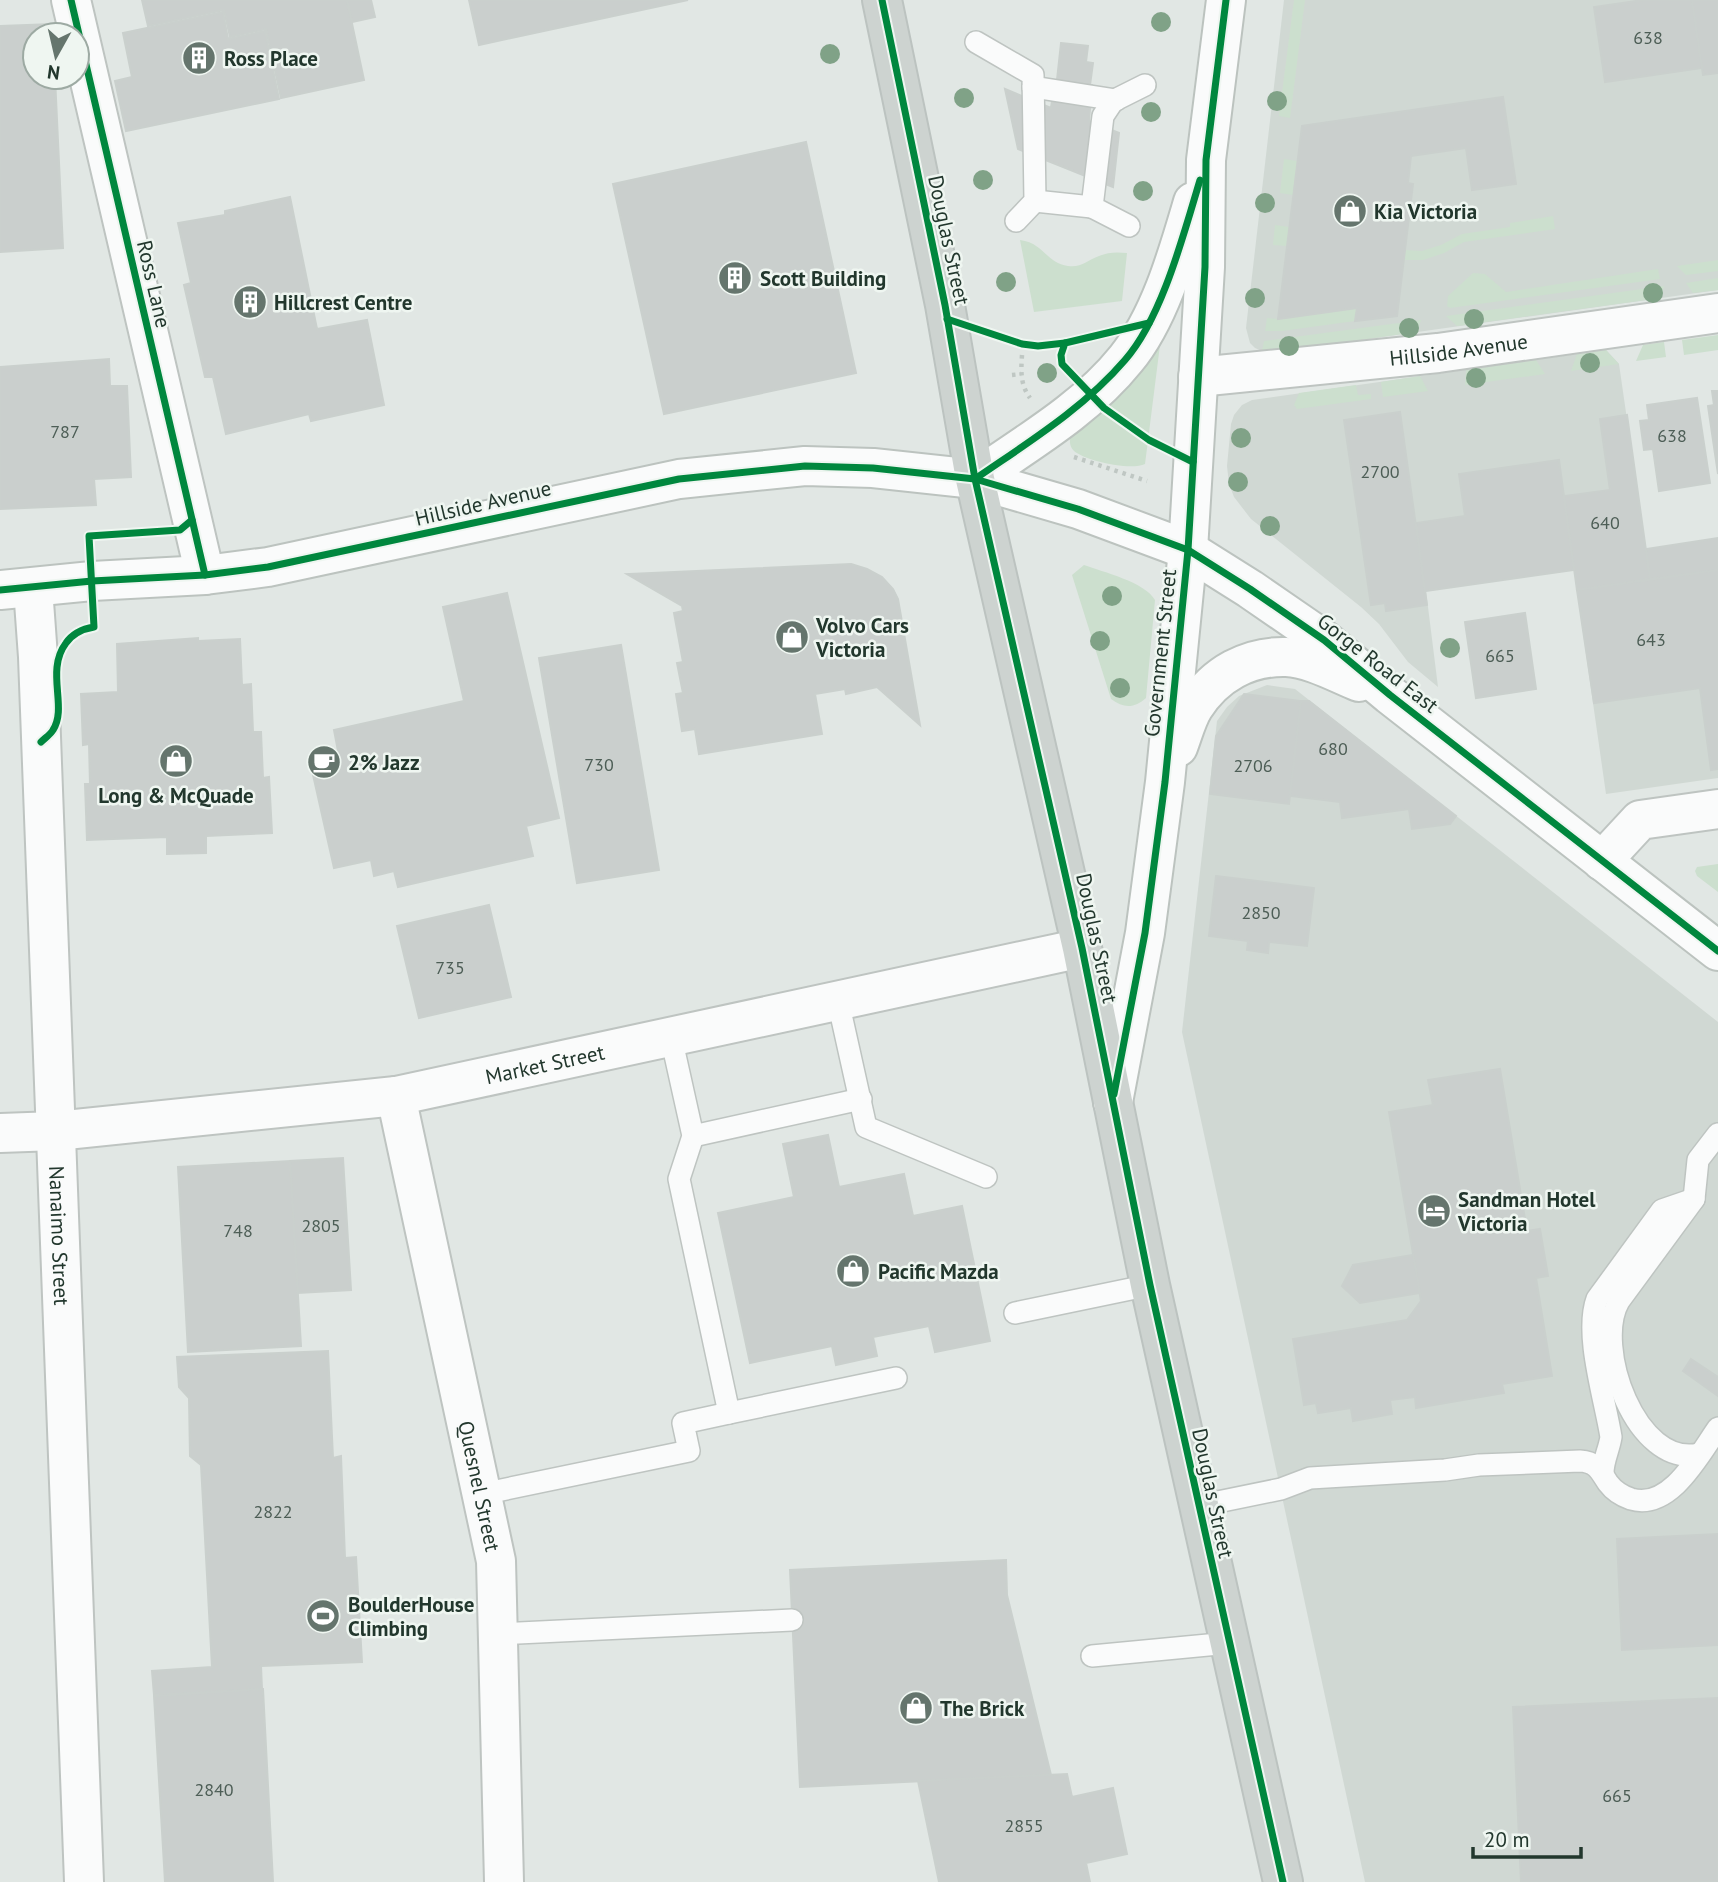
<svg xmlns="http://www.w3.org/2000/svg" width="1718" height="1882" font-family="'PT Sans',sans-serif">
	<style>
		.built { fill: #d0d8d3 }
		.green { fill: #ccdfce }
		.building { fill: #cacfcd; stroke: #cad0cd; stroke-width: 2 }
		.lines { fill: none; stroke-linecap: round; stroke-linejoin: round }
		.service-casing { stroke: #bec4c1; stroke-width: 24 }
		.minor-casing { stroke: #bec4c1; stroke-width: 42 }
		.secondary-casing { stroke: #bcc3bf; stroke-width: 42 }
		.primary-casing { stroke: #bcc3c0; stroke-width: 42 }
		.path { stroke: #bfc7c3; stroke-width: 4.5; stroke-dasharray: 3.5 5; stroke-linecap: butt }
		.service { stroke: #fafbfb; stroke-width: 21 }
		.minor { stroke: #fafbfb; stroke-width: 38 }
		.secondary { stroke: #fafbfb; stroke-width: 38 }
		.primary { stroke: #cdd3d0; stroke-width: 38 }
		.cycleway-casing { stroke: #eff6f1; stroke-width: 11 }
		.cycleway { stroke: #00873e; stroke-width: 7 }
		.tree { fill: #80a287 }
		.labels { text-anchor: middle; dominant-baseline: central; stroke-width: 5; stroke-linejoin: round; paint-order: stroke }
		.number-label { font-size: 18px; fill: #4d5e56 }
		.poi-label { font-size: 21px; font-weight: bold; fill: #22372d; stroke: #eff6f1; text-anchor: start }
		.street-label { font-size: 21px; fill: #22372d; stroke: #eff6f1 }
	</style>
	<rect width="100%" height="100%" fill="#e1e7e4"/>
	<!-- built -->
	<g class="built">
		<path d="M1284 0H1718V290L1275 352 1262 351 1255 348 1250 343 1246 328Z"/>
		<path d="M1606 350 1619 364 1650 579 1718 570V778L1606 794 1574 570 1426 591 1438 687 1408 662 1379 624 1361 607 1251 519 1234 497 1229 484 1227 466 1231 424 1234 415 1242 405 1252 400Z"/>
		<path d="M1267 685 1295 689 1718 1022V1882H1365L1182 1032 1217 721 1227 707 1239 696Z"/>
	</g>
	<!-- green -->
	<g class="green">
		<path d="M1294 0H1305L1290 118 1279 116Z"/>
		<path d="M1284 159 1297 161 1293 195 1280 193Z"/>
		<path d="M1553 216 1555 229 1464 242 1444 253 1423 260H1403L1404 250 1422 251 1441 245 1462 234 1510 227V223Z"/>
		<path d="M1275 225 1289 227 1287 246 1273 245Z"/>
		<path d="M1020 240C1044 243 1046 263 1068 266 1081 268 1088 260 1099 256 1108 252 1117 252 1127 253L1122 301 1034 312Z"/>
		<path d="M1718 260V271L1686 275 1677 266Z"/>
		<path d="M1658 269 1660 279 1450 308 1447 306 1448 296 1473 273 1485 274 1506 292Z"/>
		<path d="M1718 278V290L1693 293 1686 283Z"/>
		<path d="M1664 286 1661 298 1457 326 1446 316Z"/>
		<path d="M1357 308 1355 321 1282 331H1265L1267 318 1278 319Z"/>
		<path d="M1421 320 1417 332 1275 352 1262 351 1264 341Z"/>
		<path d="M1718 335V350L1684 355 1682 340Z"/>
		<path d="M1664 342 1666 357 1636 361 1643 345Z"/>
		<path d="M1154 344 1160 345 1145 464C1131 471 1086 461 1074 451 1069 446 1070 441 1070 435Z"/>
		<path d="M1606 350 1619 364 1571 371 1577 354Z"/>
		<path d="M1536 360 1545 374 1465 385 1466 370Z"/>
		<path d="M1420 376 1428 391 1383 397 1381 382Z"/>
		<path d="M1356 385 1358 395 1371 394V399L1297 409 1294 405 1299 393Z"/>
		<path d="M1084 565C1103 572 1145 582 1155 600L1146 698C1135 708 1124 709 1111 699L1072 575Z"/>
		<path d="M1718 864V892L1697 876 1695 871 1697 867Z"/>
	</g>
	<!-- building -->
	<g class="building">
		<path d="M142 0H347L364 80 281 98 266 29 230 37 224 10 148 26Z"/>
		<path d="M347 0H371L375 17 352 22Z"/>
		<path d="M469 0H688L479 45Z"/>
		<path d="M1643 0H1692L1702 68 1605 82 1594 7Z"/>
		<path d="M1692 0H1718V73L1703 75Z"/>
		<path d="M223 12 228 39 265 31 279 99 126 131 115 81 132 77 123 33Z"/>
		<path d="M53 24V35H35V77H55L63 248 0 252V26Z"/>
		<path d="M1061 43 1088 46 1086 62 1093 63 1090 85 1057 80Z"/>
		<path d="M1055 80 1092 85 1089 121 1119 133 1113 187 1018 149 1005 89 1051 108Z"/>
		<path d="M1503 97 1516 184 1472 190 1466 148 1411 156 1408 183 1413 184 1397 316 1355 321 1357 308 1278 319 1302 126Z"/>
		<path d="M806 142 856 373 664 414 613 184Z"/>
		<path d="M290 197 317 329 367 320 384 405 311 421 309 414 226 434 213 377H205L184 285 191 283 178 223 225 215V211Z"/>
		<path d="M109 359 110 386H127L131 477 94 479 96 505 0 509V367Z"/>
		<path d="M1712 391H1718V474L1708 406 1714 405Z"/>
		<path d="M1697 398 1710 483 1659 491 1653 449 1644 450 1640 421 1649 420 1647 405Z"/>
		<path d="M1400 412 1427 605 1386 611 1385 603 1371 605 1344 420Z"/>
		<path d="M1627 415 1650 579 1577 590 1564 496 1610 490 1600 419Z"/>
		<path d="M1559 460 1574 570 1425 591 1416 523 1465 516 1459 474Z"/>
		<path d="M1718 538V570L1650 579 1646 549Z"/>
		<path d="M851 564 867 569 882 577 893 589 898 599 920 725 877 687 846 694 845 689 815 694 822 734 699 754 695 729 682 731 676 694 683 693 677 663 683 662 674 613 683 611 682 606 627 574Z"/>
		<path d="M1718 570V769L1711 770 1700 688 1594 703 1577 590Z"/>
		<path d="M507 593 559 818 526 826 533 856 398 887 394 871 374 876 371 860 334 868 309 757 338 751 334 730 464 701 443 607Z"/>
		<path d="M1525 613 1536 689 1476 698 1465 622Z"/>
		<path d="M198 638V641L240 639 242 685 251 684 253 732H261L263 778 269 777 272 833 206 836V853L167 854V837L87 840 85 784H90L89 744 83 745 81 694 118 692 117 644Z"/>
		<path d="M621 645 659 870 577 883 539 658Z"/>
		<path d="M1244 694 1301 701 1289 804 1210 794 1216 736Z"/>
		<path d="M1301 701H1309L1456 816 1450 824 1412 829 1409 809 1342 818 1340 802 1290 796Z"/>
		<path d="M1216 876 1314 888 1307 946 1269 942 1268 953 1247 950 1248 941 1209 936Z"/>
		<path d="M489 905 511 997 419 1018 397 926Z"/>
		<path d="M1500 1069 1527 1231 1540 1229 1548 1276 1536 1278 1552 1376 1502 1384 1504 1393 1416 1408 1415 1397 1390 1400 1392 1414 1353 1421 1351 1408 1318 1413 1316 1403 1304 1405 1293 1339 1407 1320 1421 1301 1389 1112 1433 1105 1428 1080Z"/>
		<path d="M828 1135 839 1187 904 1174 913 1216 962 1206 990 1341 935 1352 929 1326 873 1337 877 1356 836 1365 832 1346 750 1363 718 1213 794 1197 783 1144Z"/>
		<path d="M343 1158 351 1290 298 1293 290 1161Z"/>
		<path d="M290 1161 301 1346 188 1352 178 1167Z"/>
		<path d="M1413 1255 1420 1293 1360 1303 1342 1286 1353 1265Z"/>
		<path d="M328 1351 333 1458 341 1456 345 1558 356 1557 362 1662 261 1666 262 1689 154 1695 152 1671 212 1667 201 1465 190 1456 189 1398 179 1387 177 1357Z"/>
		<path d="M1691 1359 1718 1377V1396L1683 1371Z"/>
		<path d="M1718 1534V1645L1622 1650 1617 1539Z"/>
		<path d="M1006 1560 1007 1595 1051 1775 800 1787 790 1570Z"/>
		<path d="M263 1689 273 1882H165L154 1696Z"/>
		<path d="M1718 1698V1882H1521L1513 1707Z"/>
		<path d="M1067 1774 1072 1797 1113 1788 1127 1854 1086 1863 1090 1882H939L918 1781Z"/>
	</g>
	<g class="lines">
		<!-- service casing -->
		<g class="service-casing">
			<g id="service">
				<path d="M976 42 1033 75 1035 201 1016 221"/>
				<path d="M1033 87 1116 100"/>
				<path d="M1035 201 1092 207"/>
				<path d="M1129 226 1092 207 1103 116 1113 101 1145 85"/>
				<path d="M838 1001 866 1127 986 1177"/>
				<path d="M671 1037 693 1136 679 1179 729 1413 896 1378"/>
				<path d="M693 1136 861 1099"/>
				<path d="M1015 1313 1150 1285"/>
				<path d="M1699 1454C1636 1468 1593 1346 1619 1301L1694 1199 1698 1160 1718 1134"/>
				<path d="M1603 1473C1603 1460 1609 1450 1611 1437 1605 1399 1584 1334 1597 1299L1662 1210 1694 1199"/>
				<path d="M482 1494 689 1451 683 1423 729 1413"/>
				<path d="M1198 1506 1281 1489 1310 1478 1445 1470 1479 1465 1580 1461C1597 1462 1600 1471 1608 1483 1614 1491 1622 1496 1631 1499 1670 1511 1699 1455 1718 1428"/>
				<path d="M498 1634 792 1620"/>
				<path d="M1092 1656 1229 1643"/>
			</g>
		</g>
		<!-- minor casing -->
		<g class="minor-casing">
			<g id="minor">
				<path d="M71 0 205 575"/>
				<path id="s1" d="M1198 377 1438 353 1718 313"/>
				<path id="s2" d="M33 588 38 657 84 1882"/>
				<path d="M1602 861 1640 820 1718 809"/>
				<path id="s3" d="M396 1096 496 1561 504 1882"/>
				<path id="s4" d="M0 1133 56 1131 396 1096 1082 948"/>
			</g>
		</g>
		<!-- secondary casing -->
		<g class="secondary-casing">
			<g id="secondary">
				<path d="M975 479C1027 443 1086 409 1126 359 1160 318 1178 253 1193 202"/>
				<path d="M0 590 92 581 205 575 268 567 679 479 805 466 873 468 975 479 1078 509 1188 550 1250 589 1324 640 1390 695 1718 951"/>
				<path d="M1178 747C1183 734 1187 718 1194 707 1215 674 1248 656 1286 657 1310 658 1337 673 1359 682"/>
				<path d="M1113 1102 1145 933 1165 782 1188 550 1205 267 1206 160 1226 0"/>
			</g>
		</g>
		<!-- primary casing -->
		<g class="primary-casing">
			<path id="primary" d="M882 0 945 305 975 479 1082 948 1150 1285 1283 1882"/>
		</g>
		<!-- path -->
		<g class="path">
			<path d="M1022 355C1021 371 1020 384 1030 398"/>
			<path d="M1012 375 1021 374"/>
			<path d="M1074 457 1147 481"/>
		</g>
		<!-- service -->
		<use href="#service" class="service"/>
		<!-- minor -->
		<use href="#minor" class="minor"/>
		<!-- secondary -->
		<use href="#secondary" class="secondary"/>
		<!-- primary -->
		<use href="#primary" class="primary"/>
		<!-- cycleway casing -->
		<g class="cycleway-casing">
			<g id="cycleway">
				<path d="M71 0 205 575"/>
				<path d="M882 0 945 305 975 479 1082 948 1150 1285 1283 1882"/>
				<path d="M947 319 1022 344 1038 346 1065 343"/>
				<path d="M1149 323 1065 343 1061 355 1062 364 1104 408 1149 440 1193 462"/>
				<path d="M975 479C1027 443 1083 409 1125 360 1162 318 1184 233 1200 180"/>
				<path d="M0 590 92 581 205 575 268 567 679 479 805 466 873 468 975 479 1078 509 1188 550 1250 589 1324 640 1390 695 1718 951"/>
				<path d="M41 742C45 738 51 734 53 730 68 707 45 671 66 643 73 633 82 629 94 627L89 536 180 530 192 520"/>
				<path d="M1114 1094 1145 933 1165 782 1188 550 1205 267 1206 160 1226 0"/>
			</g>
		</g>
		<!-- cycleway -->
		<use href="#cycleway" class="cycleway"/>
	</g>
	<!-- trees -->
	<g class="tree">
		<circle cx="1161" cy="22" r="10"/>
		<circle cx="830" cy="54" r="10"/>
		<circle cx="964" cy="98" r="10"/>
		<circle cx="1277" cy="101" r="10"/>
		<circle cx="1151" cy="112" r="10"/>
		<circle cx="983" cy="180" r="10"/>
		<circle cx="1143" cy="191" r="10"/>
		<circle cx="1265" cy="203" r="10"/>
		<circle cx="1006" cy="282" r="10"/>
		<circle cx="1653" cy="293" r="10"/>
		<circle cx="1255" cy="298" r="10"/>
		<circle cx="1474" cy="319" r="10"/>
		<circle cx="1409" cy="328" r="10"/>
		<circle cx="1289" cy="346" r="10"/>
		<circle cx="1590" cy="363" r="10"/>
		<circle cx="1047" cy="373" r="10"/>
		<circle cx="1476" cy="378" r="10"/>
		<circle cx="1241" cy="438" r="10"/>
		<circle cx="1238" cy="482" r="10"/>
		<circle cx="1270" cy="526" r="10"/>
		<circle cx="1112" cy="596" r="10"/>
		<circle cx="1100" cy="641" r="10"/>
		<circle cx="1450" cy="648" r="10"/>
		<circle cx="1120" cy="688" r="10"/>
	</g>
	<!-- icons -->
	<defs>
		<g id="building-disc" transform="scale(1.75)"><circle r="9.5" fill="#65756d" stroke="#eff6f1"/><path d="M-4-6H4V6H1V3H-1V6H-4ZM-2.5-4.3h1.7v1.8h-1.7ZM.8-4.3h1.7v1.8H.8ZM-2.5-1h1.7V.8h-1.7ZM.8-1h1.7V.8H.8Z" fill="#fff"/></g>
		<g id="shop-disc" transform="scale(1.75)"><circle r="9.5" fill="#65756d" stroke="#eff6f1"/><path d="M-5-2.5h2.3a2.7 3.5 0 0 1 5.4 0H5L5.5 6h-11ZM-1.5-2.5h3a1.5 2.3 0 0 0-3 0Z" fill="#fff"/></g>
		<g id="cafe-disc" transform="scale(1.75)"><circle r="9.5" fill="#65756d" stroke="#eff6f1"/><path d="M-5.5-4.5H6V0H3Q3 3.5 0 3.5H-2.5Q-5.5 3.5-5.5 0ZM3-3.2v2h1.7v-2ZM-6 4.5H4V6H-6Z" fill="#fff"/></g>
		<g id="hotel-disc" transform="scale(1.75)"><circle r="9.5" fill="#65756d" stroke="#eff6f1"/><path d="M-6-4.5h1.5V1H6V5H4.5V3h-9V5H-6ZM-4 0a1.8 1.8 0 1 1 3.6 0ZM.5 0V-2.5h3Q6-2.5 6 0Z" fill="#fff"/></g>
		<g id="stadium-disc" transform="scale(1.75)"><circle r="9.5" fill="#65756d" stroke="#eff6f1"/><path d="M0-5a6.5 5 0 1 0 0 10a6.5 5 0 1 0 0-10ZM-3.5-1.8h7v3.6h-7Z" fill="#fff"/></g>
	</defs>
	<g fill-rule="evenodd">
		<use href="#building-disc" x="199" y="58"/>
		<use href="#shop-disc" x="1350" y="211"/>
		<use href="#building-disc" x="735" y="278"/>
		<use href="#building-disc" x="250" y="302"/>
		<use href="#shop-disc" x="792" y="637"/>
		<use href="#shop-disc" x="176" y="761"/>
		<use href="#cafe-disc" x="324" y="762"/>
		<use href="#hotel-disc" x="1434" y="1211"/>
		<use href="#shop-disc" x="853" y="1271"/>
		<use href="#stadium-disc" x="323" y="1616"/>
		<use href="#shop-disc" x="916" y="1708"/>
	</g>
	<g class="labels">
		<!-- number labels -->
		<g class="number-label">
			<text x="1648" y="37">638</text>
			<text x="65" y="431">787</text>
			<text x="1672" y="435">638</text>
			<text x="1380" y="471">2700</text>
			<text x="1605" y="522">640</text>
			<text x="1651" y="639">643</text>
			<text x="1500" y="655">665</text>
			<text x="1333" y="748">680</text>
			<text x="599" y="764">730</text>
			<text x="1253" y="765">2706</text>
			<text x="1261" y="912">2850</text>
			<text x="450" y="967">735</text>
			<text x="321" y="1225">2805</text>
			<text x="238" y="1230">748</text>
			<text x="273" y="1511">2822</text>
			<text x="214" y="1789">2840</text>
			<text x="1617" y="1795">665</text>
			<text x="1024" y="1825">2855</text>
		</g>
		<!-- poi labels -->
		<g class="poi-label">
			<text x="224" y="58">Ross Place</text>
			<text x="1374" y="211">Kia Victoria</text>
			<text x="760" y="278">Scott Building</text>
			<text x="274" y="302">Hillcrest Centre</text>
			<text x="816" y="625">Volvo Cars<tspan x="816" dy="24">Victoria</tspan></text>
			<text x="348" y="762">2% Jazz</text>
			<text x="176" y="795" text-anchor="middle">Long &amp; McQuade</text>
			<text x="1458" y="1199">Sandman Hotel<tspan x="1458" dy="24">Victoria</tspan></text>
			<text x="878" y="1271">Pacific Mazda</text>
			<text x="348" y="1604">BoulderHouse<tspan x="348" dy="24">Climbing</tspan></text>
			<text x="940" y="1708">The Brick</text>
		</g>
		<!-- street labels -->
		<g class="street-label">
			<text transform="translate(949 240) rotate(78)">Douglas Street</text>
			<text transform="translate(154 284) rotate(77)">Ross Lane</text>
			<text stroke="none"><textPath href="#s1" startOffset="262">Hillside Avenue</textPath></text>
			<text transform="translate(483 503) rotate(-13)">Hillside Avenue</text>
			<text transform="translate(1160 653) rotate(-84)">Government Street</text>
			<text transform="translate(1378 663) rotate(38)">Gorge Road East</text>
			<text transform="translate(1097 938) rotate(78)">Douglas Street</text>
			<text stroke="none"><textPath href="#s4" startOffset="550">Market Street</textPath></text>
			<text stroke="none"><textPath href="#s2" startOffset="648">Nanaimo Street</textPath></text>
			<text stroke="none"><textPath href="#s3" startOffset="399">Quesnel Street</textPath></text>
			<text transform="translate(1213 1493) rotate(78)">Douglas Street</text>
		</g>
	</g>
	<!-- north arrow -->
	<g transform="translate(56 56) rotate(188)"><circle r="33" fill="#eff6f1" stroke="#9daaa3" stroke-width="2"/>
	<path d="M0-5L12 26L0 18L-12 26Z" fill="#65756d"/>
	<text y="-10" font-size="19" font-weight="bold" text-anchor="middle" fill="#22372d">N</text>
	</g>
	<!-- scale -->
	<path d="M1473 1847v10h108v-10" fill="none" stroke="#22372d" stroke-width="3.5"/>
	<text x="1484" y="1847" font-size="21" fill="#22372d" stroke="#eff6f1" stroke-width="5" paint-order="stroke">20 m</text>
</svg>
